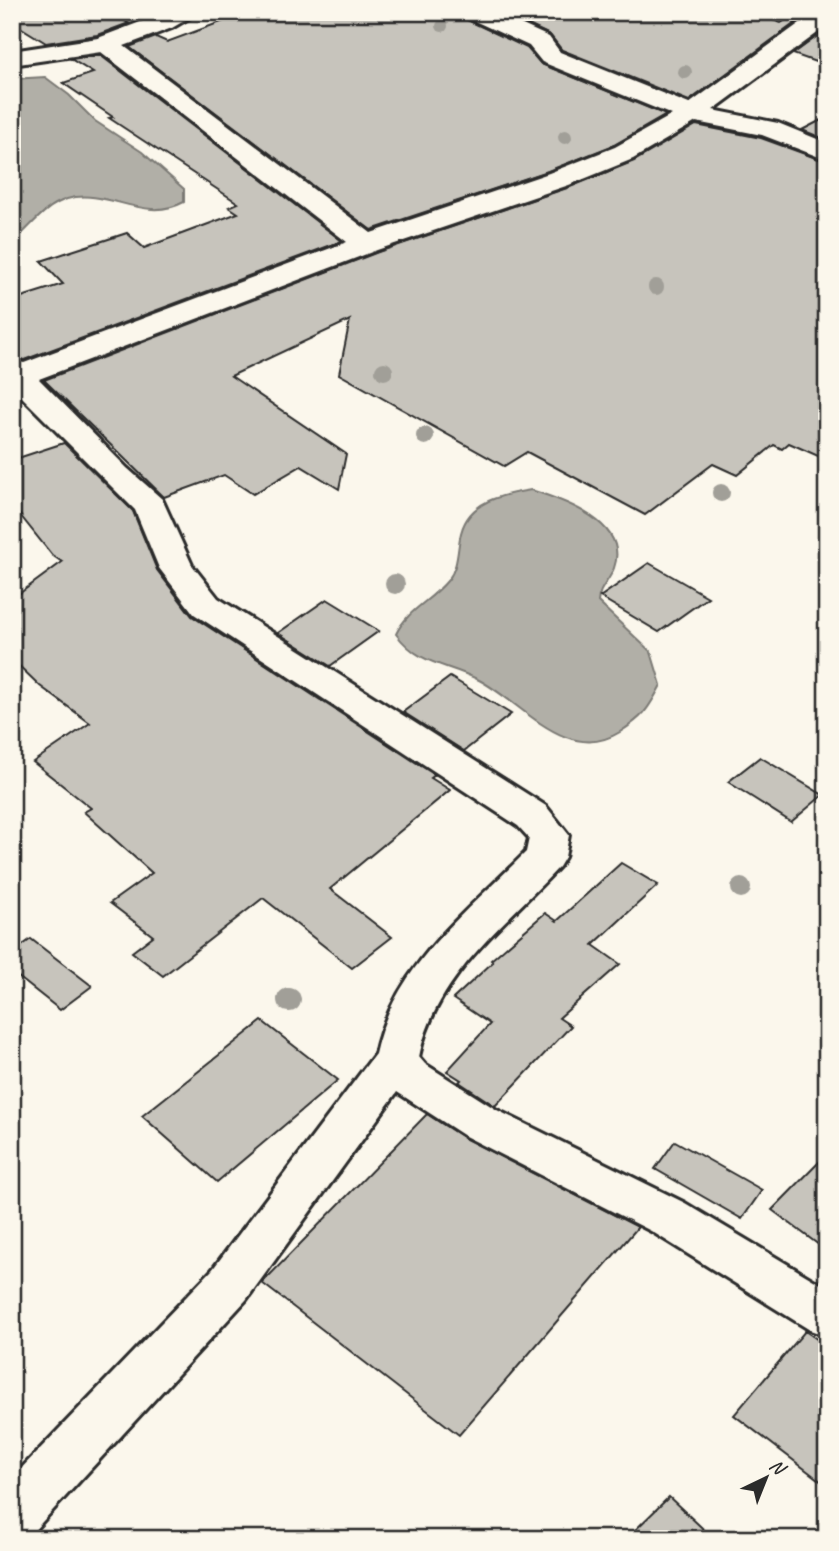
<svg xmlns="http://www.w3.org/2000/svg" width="839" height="1551" font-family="Caveat,sans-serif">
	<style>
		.water { fill: #b1afa7; stroke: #7b7a75; stroke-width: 2 }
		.building { fill: #c7c4bc; stroke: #2b2b2b; stroke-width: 2 }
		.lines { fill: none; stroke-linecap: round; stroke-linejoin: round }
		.minor-casing { stroke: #2b2b2b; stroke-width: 6 }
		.minor { fill: #fbf7ec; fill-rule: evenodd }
		.tree { fill: #a19f98 }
	</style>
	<rect width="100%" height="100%" fill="#fbf7ec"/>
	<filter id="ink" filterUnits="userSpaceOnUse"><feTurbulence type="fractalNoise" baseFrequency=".0143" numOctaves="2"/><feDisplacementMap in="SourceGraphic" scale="14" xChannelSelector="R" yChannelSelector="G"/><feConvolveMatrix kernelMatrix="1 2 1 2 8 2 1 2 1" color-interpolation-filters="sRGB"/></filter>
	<g filter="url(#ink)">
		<!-- water -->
		<g class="water">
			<path d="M45 77 69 95 95 121 142 152 184 189V202C143 224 108 187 67 199 44 206 30 228 12 243V79Z"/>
			<path d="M531 490C563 500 630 523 614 568 609 582 599 587 598 602L651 652 661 685C648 710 643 717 620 732 567 765 523 703 479 680 446 663 420 666 396 634 408 609 430 602 448 580 459 566 457 549 461 533 469 501 503 494 531 490Z"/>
		</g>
		<!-- building -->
		<g class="building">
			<path d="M12 12H107L129 23 97 35 46 43 12 22Z"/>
			<path d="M248 12H460L465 19 527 48 541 64 666 115 614 145 548 171 371 230 129 47 156 37 167 42Z"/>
			<path d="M501 12H749L781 23 798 12H810L689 101 562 50 550 35Z"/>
			<path d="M827 29V66L793 54Z"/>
			<path d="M100 55 342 241 24 360 14 358 12 300 63 284 41 261 127 233 144 248 238 213 229 207 238 203 109 118 113 117 63 83 93 73 71 59Z"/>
			<path d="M827 117V140L802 130Z"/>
			<path d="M696 125 761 138 827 162V460L789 443 782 449 774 445 737 475 713 464 645 515 527 452 504 466 339 374 350 320 231 376 346 454 339 489 301 466 253 494 224 475 164 497 44 380 378 252 570 187 634 161Z"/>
			<path d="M64 443 133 511 157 570 192 616 435 775 431 778 450 790 330 889 392 937 352 968 263 898 163 976 132 952 153 936 110 903 152 873 84 812 91 808 33 762 90 723 40 686 12 659V599L62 562 52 555 12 505V460Z"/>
			<path d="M649 563 708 597 659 632 600 597Z"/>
			<path d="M327 599 379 631 330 666 278 633Z"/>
			<path d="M450 677 511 714 464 751 403 712Z"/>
			<path d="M760 757 823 795 791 822 728 782Z"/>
			<path d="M621 863 658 885 593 945 620 964 559 1018 571 1026 495 1106 459 1082 461 1080 447 1071 490 1024 453 999 493 962 491 960 545 913 557 921Z"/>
			<path d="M31 939 92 986 60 1010 12 972V953Z"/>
			<path d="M262 1021 338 1080 217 1182 142 1116Z"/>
			<path d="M427 1114 464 1138 638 1227 459 1435 262 1283Z"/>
			<path d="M675 1141 762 1190 742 1219 655 1169Z"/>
			<path d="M827 1154V1251L772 1210Z"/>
			<path d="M805 1331 827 1346V1486L734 1415Z"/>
			<path d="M669 1497 714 1539H626Z"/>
		</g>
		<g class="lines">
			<!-- minor casing -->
			<g class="minor-casing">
				<path id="minor" d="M167 12H199L172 28 124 46 371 233 549 173 615 147 672 115 542 62 529 46 466 17 462 12H494L549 37 560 52 689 104 815 12H827V26L713 110 778 123 827 143V160L762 135 696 122 633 159 569 185 377 250 39 379 127 468 162 499 192 565 218 598 546 806 569 835 565 857 559 867C505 925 435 976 419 1057L425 1064 497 1110 685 1203 827 1288V1336L810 1330 651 1231 465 1136 397 1092 246 1300 31 1534 12 1539V1478L212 1270 375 1054C394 966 466 913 526 852L529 838 518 826 194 614 159 568 135 510 12 387V360L24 363 347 242 101 52 12 65V51L98 38Z"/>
			</g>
			<!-- minor -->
			<use href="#minor" class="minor"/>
		</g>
		<!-- trees -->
		<g class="tree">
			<circle cx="442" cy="26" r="6"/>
			<circle cx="685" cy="72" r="7"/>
			<circle cx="565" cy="137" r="7"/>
			<circle cx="656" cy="287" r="8"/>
			<circle cx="384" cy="371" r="9"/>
			<circle cx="425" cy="436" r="9"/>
			<circle cx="721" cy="493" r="9"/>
			<circle cx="395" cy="584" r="10"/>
			<circle cx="741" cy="888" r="10"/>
			<circle cx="289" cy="1000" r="12"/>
		</g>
	</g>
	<!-- margin -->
	<rect width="839" height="1551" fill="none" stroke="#fbf7ec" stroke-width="42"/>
	<rect x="21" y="21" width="797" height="1509" fill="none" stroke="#2b2b2b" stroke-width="2.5" filter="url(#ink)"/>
	<!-- north arrow -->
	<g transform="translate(766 1478) rotate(43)" stroke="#fbf7ec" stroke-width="5" paint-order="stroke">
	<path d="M0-5L12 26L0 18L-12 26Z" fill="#2b2b2b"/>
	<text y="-10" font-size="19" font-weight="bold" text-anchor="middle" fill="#2b2b2b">N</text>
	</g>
</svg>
